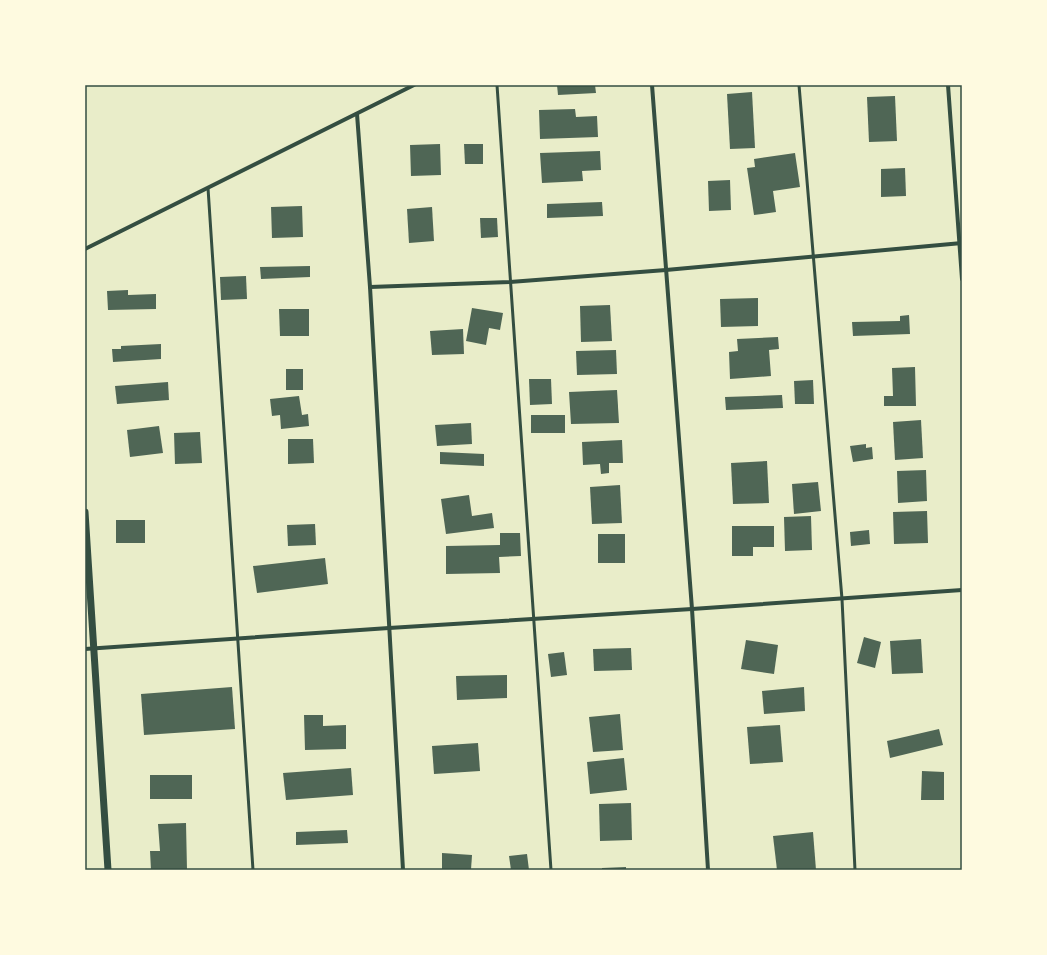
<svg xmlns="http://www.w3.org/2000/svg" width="1047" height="955" font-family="'Roboto Serif',serif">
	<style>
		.building { fill: #4f6655 }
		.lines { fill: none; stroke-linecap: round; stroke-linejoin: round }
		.service { stroke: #344e41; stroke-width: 3 }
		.minor { stroke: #344e41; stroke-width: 4 }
		.tertiary { stroke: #344e41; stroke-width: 7 }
		.neatline { fill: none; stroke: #344e41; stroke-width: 1.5 }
	</style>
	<rect width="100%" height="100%" fill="#e9edc9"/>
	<!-- building -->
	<g class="building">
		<path d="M557 85H595L596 93 558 95Z"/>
		<path d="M752 92 755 148 730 149 727 94Z"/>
		<path d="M895 96 897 141 869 142 867 97Z"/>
		<path d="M575 109 576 117 597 116 598 137 540 139 539 110Z"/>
		<path d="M440 144 441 175 411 176 410 145Z"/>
		<path d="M464 144H483V164H465Z"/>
		<path d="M600 151 601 170 582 171 583 181 542 183 540 153Z"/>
		<path d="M795 153 800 187 773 191 776 212 754 215 747 168 755 167 754 159Z"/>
		<path d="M905 168 906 196 881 197V169Z"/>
		<path d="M730 180 731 210 709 211 708 181Z"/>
		<path d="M602 202 603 216 547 218V204Z"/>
		<path d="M302 206 303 237 272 238 271 207Z"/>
		<path d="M432 207 434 241 409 243 407 209Z"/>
		<path d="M480 218H497L498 237 481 238Z"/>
		<path d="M310 266V277L261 279 260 267Z"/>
		<path d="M246 276 247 299 221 300 220 277Z"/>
		<path d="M128 290V295L156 294V309L108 310 107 291Z"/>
		<path d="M758 298V326L721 327 720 299Z"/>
		<path d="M610 305 612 341 581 342 580 306Z"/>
		<path d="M472 308 503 313 500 330 489 328 486 345 466 341Z"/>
		<path d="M279 309H309V336H280Z"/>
		<path d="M909 315 910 334 853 336 852 322 900 321V316Z"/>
		<path d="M463 329 464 354 432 355 430 331Z"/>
		<path d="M778 337 779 349 769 350 771 376 730 379 729 352 738 351 737 339Z"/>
		<path d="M161 344V359L113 362 112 349H121V346Z"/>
		<path d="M616 350 617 374 577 375 576 351Z"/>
		<path d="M915 367 916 406H884V396H893L892 368Z"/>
		<rect x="286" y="369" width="17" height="21"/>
		<path d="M529 379H551L552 404 530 405Z"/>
		<path d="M813 380 814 404H795L794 381Z"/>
		<path d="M168 382 169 400 117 404 115 386Z"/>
		<path d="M617 390 619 423 571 424 569 392Z"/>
		<path d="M782 395 783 408 726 410 725 397Z"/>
		<path d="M299 396 302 415 308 414 309 426 281 429 280 415 272 416 270 399Z"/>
		<rect x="531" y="415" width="34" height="18"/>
		<path d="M921 420 923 458 895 460 893 422Z"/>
		<path d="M471 423 472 444 437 446 435 425Z"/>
		<path d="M159 426 163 453 130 457 127 430Z"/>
		<path d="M200 432 202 463 175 464 174 433Z"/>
		<path d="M288 439H313L314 463 288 464Z"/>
		<path d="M622 440 623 463H609V473L601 474 600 464 583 465 582 442Z"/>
		<path d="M866 444V448L872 447 873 459 853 462 850 446Z"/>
		<path d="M440 452 484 454V466L440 464Z"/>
		<path d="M767 461 769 503 733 504 731 463Z"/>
		<path d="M926 470 927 501 898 503 897 471Z"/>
		<path d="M818 482 821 511 794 514 792 484Z"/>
		<path d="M620 485 622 523 592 524 590 487Z"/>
		<path d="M469 495 472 516 492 513 494 528 446 534 441 499Z"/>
		<path d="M927 511 928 543 894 544 893 512Z"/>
		<path d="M811 516 812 550 785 551 784 517Z"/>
		<rect x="116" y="520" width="29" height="23"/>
		<path d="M315 524 316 545 288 546 287 525Z"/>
		<path d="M732 526H774V547H753V556H732Z"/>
		<path d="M869 530 870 544 851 546 850 532Z"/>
		<path d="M500 533H520L521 556 499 557 500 573 446 574V546L500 545Z"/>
		<rect x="598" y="534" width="27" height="29"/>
		<path d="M325 558 328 584 257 593 253 566Z"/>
		<path d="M864 637 881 642 875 668 857 663Z"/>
		<path d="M921 639 923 673 892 674 890 641Z"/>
		<path d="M746 640 778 645 774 674 741 669Z"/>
		<path d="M631 648 632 670 594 671 593 649Z"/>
		<path d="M564 652 567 675 551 677 548 654Z"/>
		<path d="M507 675V698L457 700 456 676Z"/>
		<path d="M232 687 235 729 144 735 141 694Z"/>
		<path d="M804 687 805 711 764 714 762 691Z"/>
		<path d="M620 714 623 750 593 752 589 717Z"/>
		<path d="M304 715H323V726L346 725V749L305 750Z"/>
		<path d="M780 725 783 762 750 764 747 727Z"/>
		<path d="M939 729 943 745 890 758 887 741Z"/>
		<path d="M478 743 480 771 434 774 432 746Z"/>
		<path d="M624 758 627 790 590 794 587 762Z"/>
		<path d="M351 768 353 795 286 800 283 773Z"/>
		<path d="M922 771 944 772V800H921Z"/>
		<rect x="150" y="775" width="42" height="24"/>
		<path d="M631 803 632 840 600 841 599 804Z"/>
		<path d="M186 823 187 870H151L150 851H160L158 824Z"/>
		<path d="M347 830 348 843 296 845V832Z"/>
		<path d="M813 832 816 870H777L773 836Z"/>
		<path d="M442 853 472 855 471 870H442Z"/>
		<path d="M527 854 529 870H511L509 856Z"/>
		<path d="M626 867V870H602V868Z"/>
	</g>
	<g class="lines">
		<!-- service -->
		<g class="service">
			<path d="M497 85 551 870"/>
			<path d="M799 85 842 599 855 870"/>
			<path d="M208 188 253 870"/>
		</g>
		<!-- minor -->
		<g class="minor">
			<path d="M652 85 692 609 708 870"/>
			<path d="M948 85 962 279"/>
			<path d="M357 114 370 287 403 870"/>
			<path d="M85 249 414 85"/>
			<path d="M370 287 510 282 666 270 962 243"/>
			<path d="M85 649 389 628 692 609 962 590"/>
		</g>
		<!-- tertiary -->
		<path class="tertiary" d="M85 512 108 870"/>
	</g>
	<!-- border -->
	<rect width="1047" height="955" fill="none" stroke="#fefae0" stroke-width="172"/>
	<rect x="86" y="86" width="875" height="783" class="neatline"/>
</svg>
